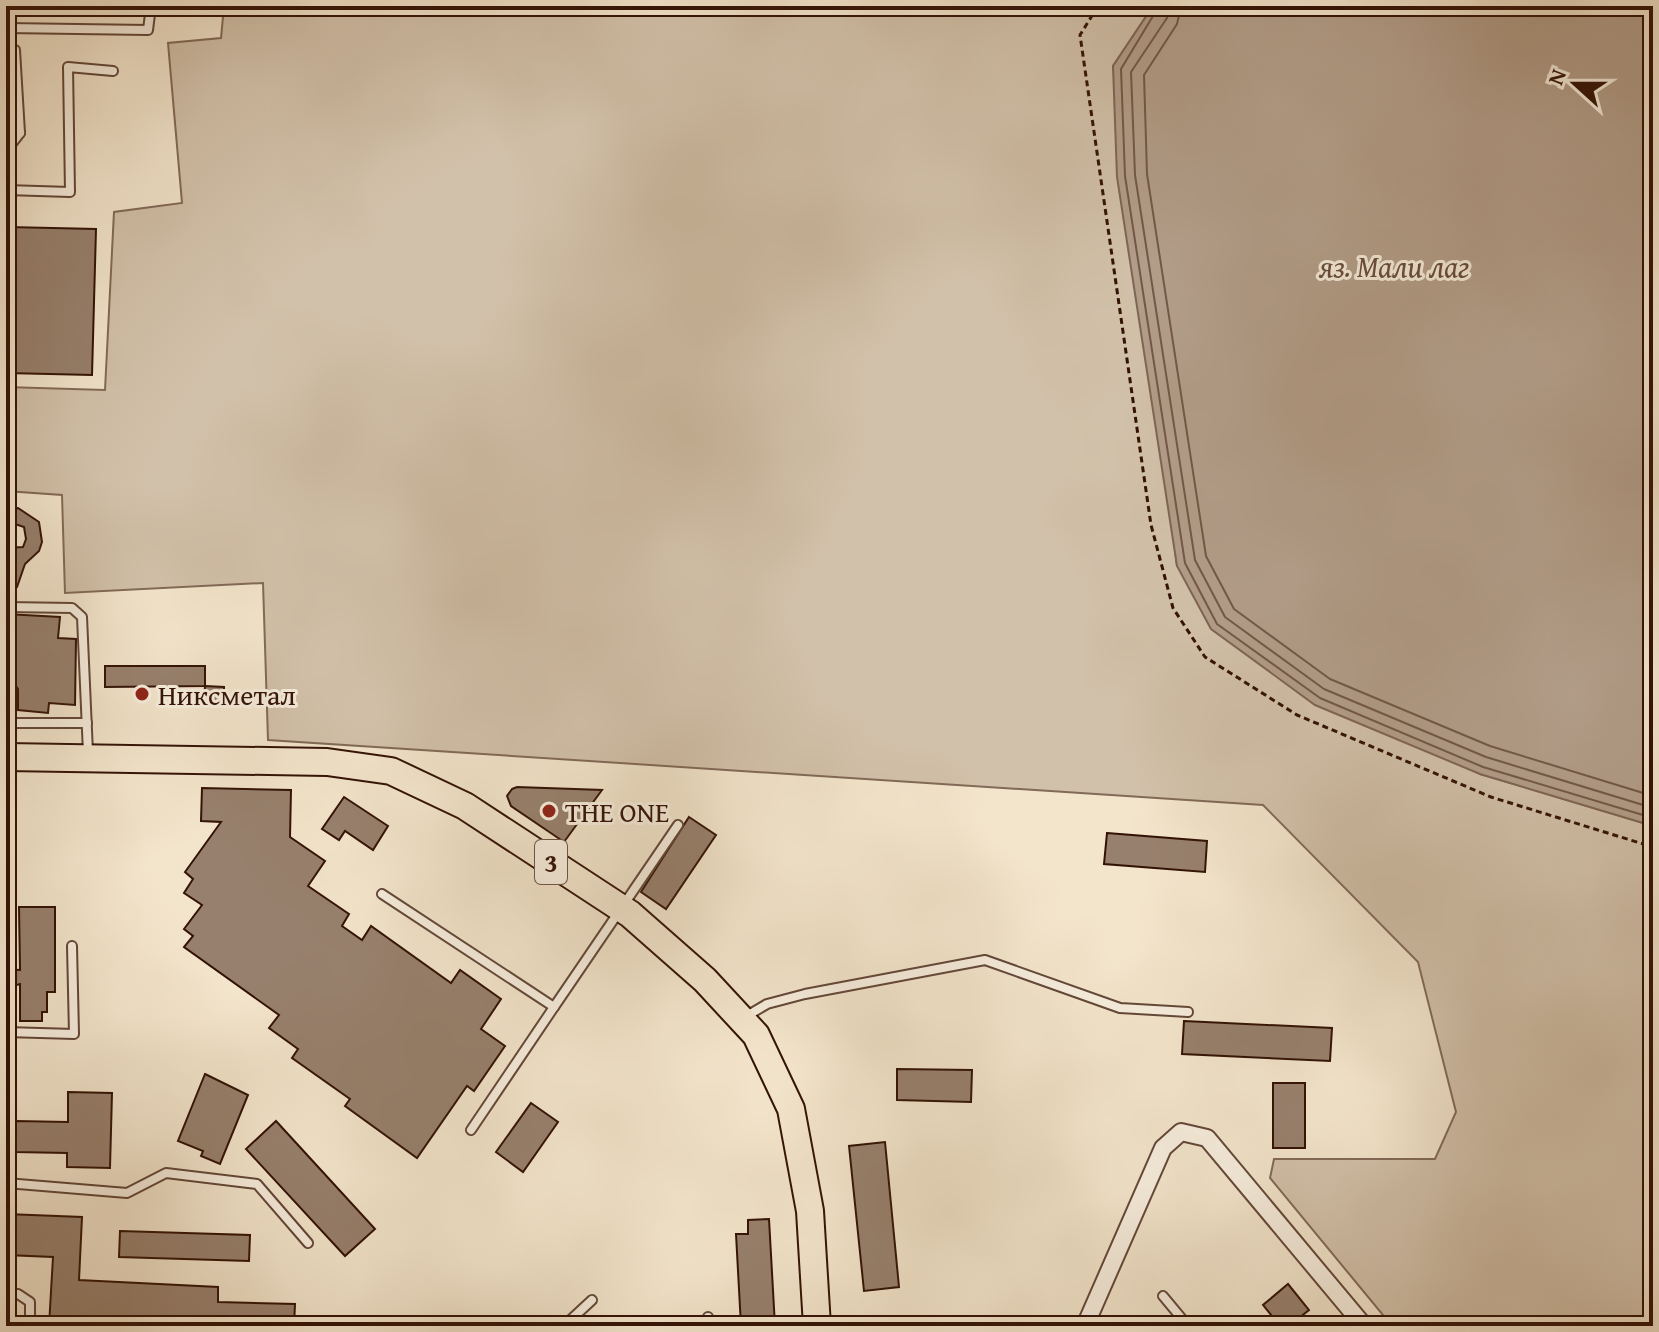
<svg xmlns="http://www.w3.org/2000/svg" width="1659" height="1332" font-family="'Gentium Book Plus',serif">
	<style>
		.green { fill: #d2c1aa; stroke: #826a58; stroke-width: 2 }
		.water { fill: #b29d89; stroke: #7f6555; stroke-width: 2 }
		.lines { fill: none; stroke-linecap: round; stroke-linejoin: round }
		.shore { stroke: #725848; stroke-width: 2 }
		.building { fill: #97806d; stroke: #331206; stroke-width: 2 }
		.lane-casing { stroke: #634738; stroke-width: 12 }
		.street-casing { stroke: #634738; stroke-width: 20 }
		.primary-casing { stroke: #331206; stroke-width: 30 }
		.path { stroke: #331206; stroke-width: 3; stroke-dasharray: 6 4; stroke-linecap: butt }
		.lane { stroke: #f7eede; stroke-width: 8 }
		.street { stroke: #f7eede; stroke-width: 16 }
		.primary { stroke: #f3e5cc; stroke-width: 26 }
		.poi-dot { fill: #8f2418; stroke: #f7eede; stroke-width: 3 }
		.labels { text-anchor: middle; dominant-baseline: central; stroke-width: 6; stroke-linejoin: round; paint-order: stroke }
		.shield { fill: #f7eede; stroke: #6e5447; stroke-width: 2 }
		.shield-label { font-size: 26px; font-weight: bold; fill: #331206 }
		.poi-label { font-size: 28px; fill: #331206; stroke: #f7eede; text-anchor: start }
		.water-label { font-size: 30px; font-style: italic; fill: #664a3a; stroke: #f7eede }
	</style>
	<rect width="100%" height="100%" fill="#f3e5cc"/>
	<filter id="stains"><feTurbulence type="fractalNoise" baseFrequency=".0025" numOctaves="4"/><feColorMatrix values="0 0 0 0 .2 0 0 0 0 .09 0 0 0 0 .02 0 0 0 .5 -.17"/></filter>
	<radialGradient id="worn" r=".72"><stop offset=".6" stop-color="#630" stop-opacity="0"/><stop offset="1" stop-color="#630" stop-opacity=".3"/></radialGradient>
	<!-- green -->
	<path class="green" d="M224 6H1153L1113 66 1177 566 1480 774 1653 826V1326H1392L1270 1178 1274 1159H1435L1456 1112 1418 962 1263 805 268 740 263 583 65 593 62 495 6 491V387L105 390 114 212 182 203 168 43 221 38Z"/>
	<!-- water -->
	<path class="water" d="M1153 6H1653V826L1480 774 1315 705 1211 629 1177 566 1117 177 1113 66Z"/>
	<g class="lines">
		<!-- shore -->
		<g class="shore">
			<path d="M1159 6 1121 69 1125 176 1185 563 1217 624 1320 698 1483 767 1653 818"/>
			<path d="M1169 6 1167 18 1131 72 1135 175 1195 560 1225 617 1324 689 1486 757 1653 808"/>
			<path d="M1181 6 1177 24 1144 75 1147 174 1206 556 1234 609 1330 679 1490 746 1653 796"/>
		</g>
	</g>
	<!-- building -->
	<g class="building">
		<path d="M8 227 96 229 92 375 6 373Z"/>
		<path d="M18 508 39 522 42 542 39 551 25 564 17 587H6V548L23 547 26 539 24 527 6 521V509Z"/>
		<path d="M6 614 60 617 58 638 76 639 75 705 49 703 48 713 18 710V689L6 672Z"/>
		<path d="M105 666H205V686L105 687Z"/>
		<path d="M205 686 224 687V704H204Z"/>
		<path d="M202 788 291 790 290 837 325 861 308 886 349 914 342 926 362 940 371 926 451 983 460 970 501 999 481 1029 505 1046 474 1091 467 1086 417 1158 345 1106 350 1099 292 1058 298 1049 269 1028 279 1015 184 947 193 936 184 929 202 905 184 893 193 879 185 872 221 822 201 821Z"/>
		<path d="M512 789 517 787 602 790 564 842 511 806 507 796Z"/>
		<path d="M344 797 388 826 373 850 345 831 339 840 322 829Z"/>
		<path d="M689 817 716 835 666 909 641 892Z"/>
		<path d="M1107 833 1207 841 1205 872 1104 864Z"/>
		<path d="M19 907H55V992H47V1012H42V1021H20V984L6 988V969L20 970Z"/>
		<path d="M1184 1021 1332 1028 1330 1061 1182 1054Z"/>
		<path d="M897 1069 972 1070 971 1102 897 1100Z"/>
		<path d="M205 1074 248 1095 220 1164 201 1156 203 1151 178 1141Z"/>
		<rect x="1273" y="1083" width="32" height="65"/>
		<path d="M68 1092 112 1093 110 1168 67 1167V1153L15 1152 16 1121 68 1122Z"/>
		<path d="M531 1103 558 1122 523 1172 496 1152Z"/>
		<path d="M276 1121 375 1229 345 1256 246 1149Z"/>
		<path d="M885 1142 899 1287 864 1291 849 1146Z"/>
		<path d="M6 1214 82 1217 79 1280 218 1287V1302L295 1304 294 1326H49L53 1257 6 1255Z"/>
		<path d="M769 1219 775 1326H741L736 1234H748V1220Z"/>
		<path d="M120 1231 250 1235 249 1261 119 1257Z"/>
		<path d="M1288 1284 1309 1310 1299 1318 1305 1326H1280L1263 1305Z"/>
	</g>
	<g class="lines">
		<!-- lane casing -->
		<g class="lane-casing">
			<g id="lane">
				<path d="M6 25 7 6"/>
				<path d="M6 28 148 30 151 6"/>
				<path d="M6 134 20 133 15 50"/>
				<path d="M6 151 20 133"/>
				<path d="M6 190 70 192 68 67 113 71"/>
				<path d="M6 607 72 608 82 617 88 753"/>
				<path d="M6 723H87"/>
				<path d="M382 894 554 1007 678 825"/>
				<path d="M745 1017 767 1004 805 994 985 960 1120 1008 1188 1012"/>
				<path d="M6 1032 74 1034 72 946"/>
				<path d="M6 1057 10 1061 7 1183"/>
				<path d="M471 1130 554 1007"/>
				<path d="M6 1183 127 1193 166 1173 257 1184 308 1243"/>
				<path d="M6 1294H18L30 1302V1326"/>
				<path d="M1163 1296 1188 1326"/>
				<path d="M708 1317V1326"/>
				<path d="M564 1326 592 1300"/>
			</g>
		</g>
		<!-- street casing -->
		<g class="street-casing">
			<path id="street" d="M1085 1326 1163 1148 1181 1132 1207 1138 1364 1326"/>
		</g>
		<!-- primary casing -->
		<g class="primary-casing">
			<path id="primary" d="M6 757 327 762 391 771 465 806 630 914 705 980 756 1035 791 1109 810 1211 817 1326"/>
		</g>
		<!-- path -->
		<path class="path" d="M1098 6 1080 35 1151 525 1173 608 1205 657 1297 715 1491 797 1653 847"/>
		<!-- lane -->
		<use href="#lane" class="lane"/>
		<!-- street -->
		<use href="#street" class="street"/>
		<!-- primary -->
		<use href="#primary" class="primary"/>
	</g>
	<!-- markers -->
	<g class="poi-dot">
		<circle cx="142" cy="694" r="8"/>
		<circle cx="549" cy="811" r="8"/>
	</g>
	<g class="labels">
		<!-- shield labels -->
		<rect class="shield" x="535" y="840" width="32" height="44" rx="6"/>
		<g class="shield-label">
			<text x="551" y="862">3</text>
		</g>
		<!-- poi labels -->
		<g class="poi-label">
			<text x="158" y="694">Никсметал</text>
			<text x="565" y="811">THE ONE</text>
		</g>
		<!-- water labels -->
		<g class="water-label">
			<text x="1394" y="266">яз. Мали лаг</text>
		</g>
	</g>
	<!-- margin -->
	<rect width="1659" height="1332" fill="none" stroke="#f3e5cc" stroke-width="32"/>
	<rect x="8" y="8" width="1643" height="1316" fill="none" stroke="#331206" stroke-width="4"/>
	<rect x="16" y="16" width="1627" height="1300" fill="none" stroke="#331206" stroke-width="2"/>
	<!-- north arrow -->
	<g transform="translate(1575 84) rotate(291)" stroke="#f7eede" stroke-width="6" paint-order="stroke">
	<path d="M0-6L14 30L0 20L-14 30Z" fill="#331206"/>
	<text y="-12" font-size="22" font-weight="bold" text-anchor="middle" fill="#331206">N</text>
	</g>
	<rect width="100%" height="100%" filter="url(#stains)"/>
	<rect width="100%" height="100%" fill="url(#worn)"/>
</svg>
